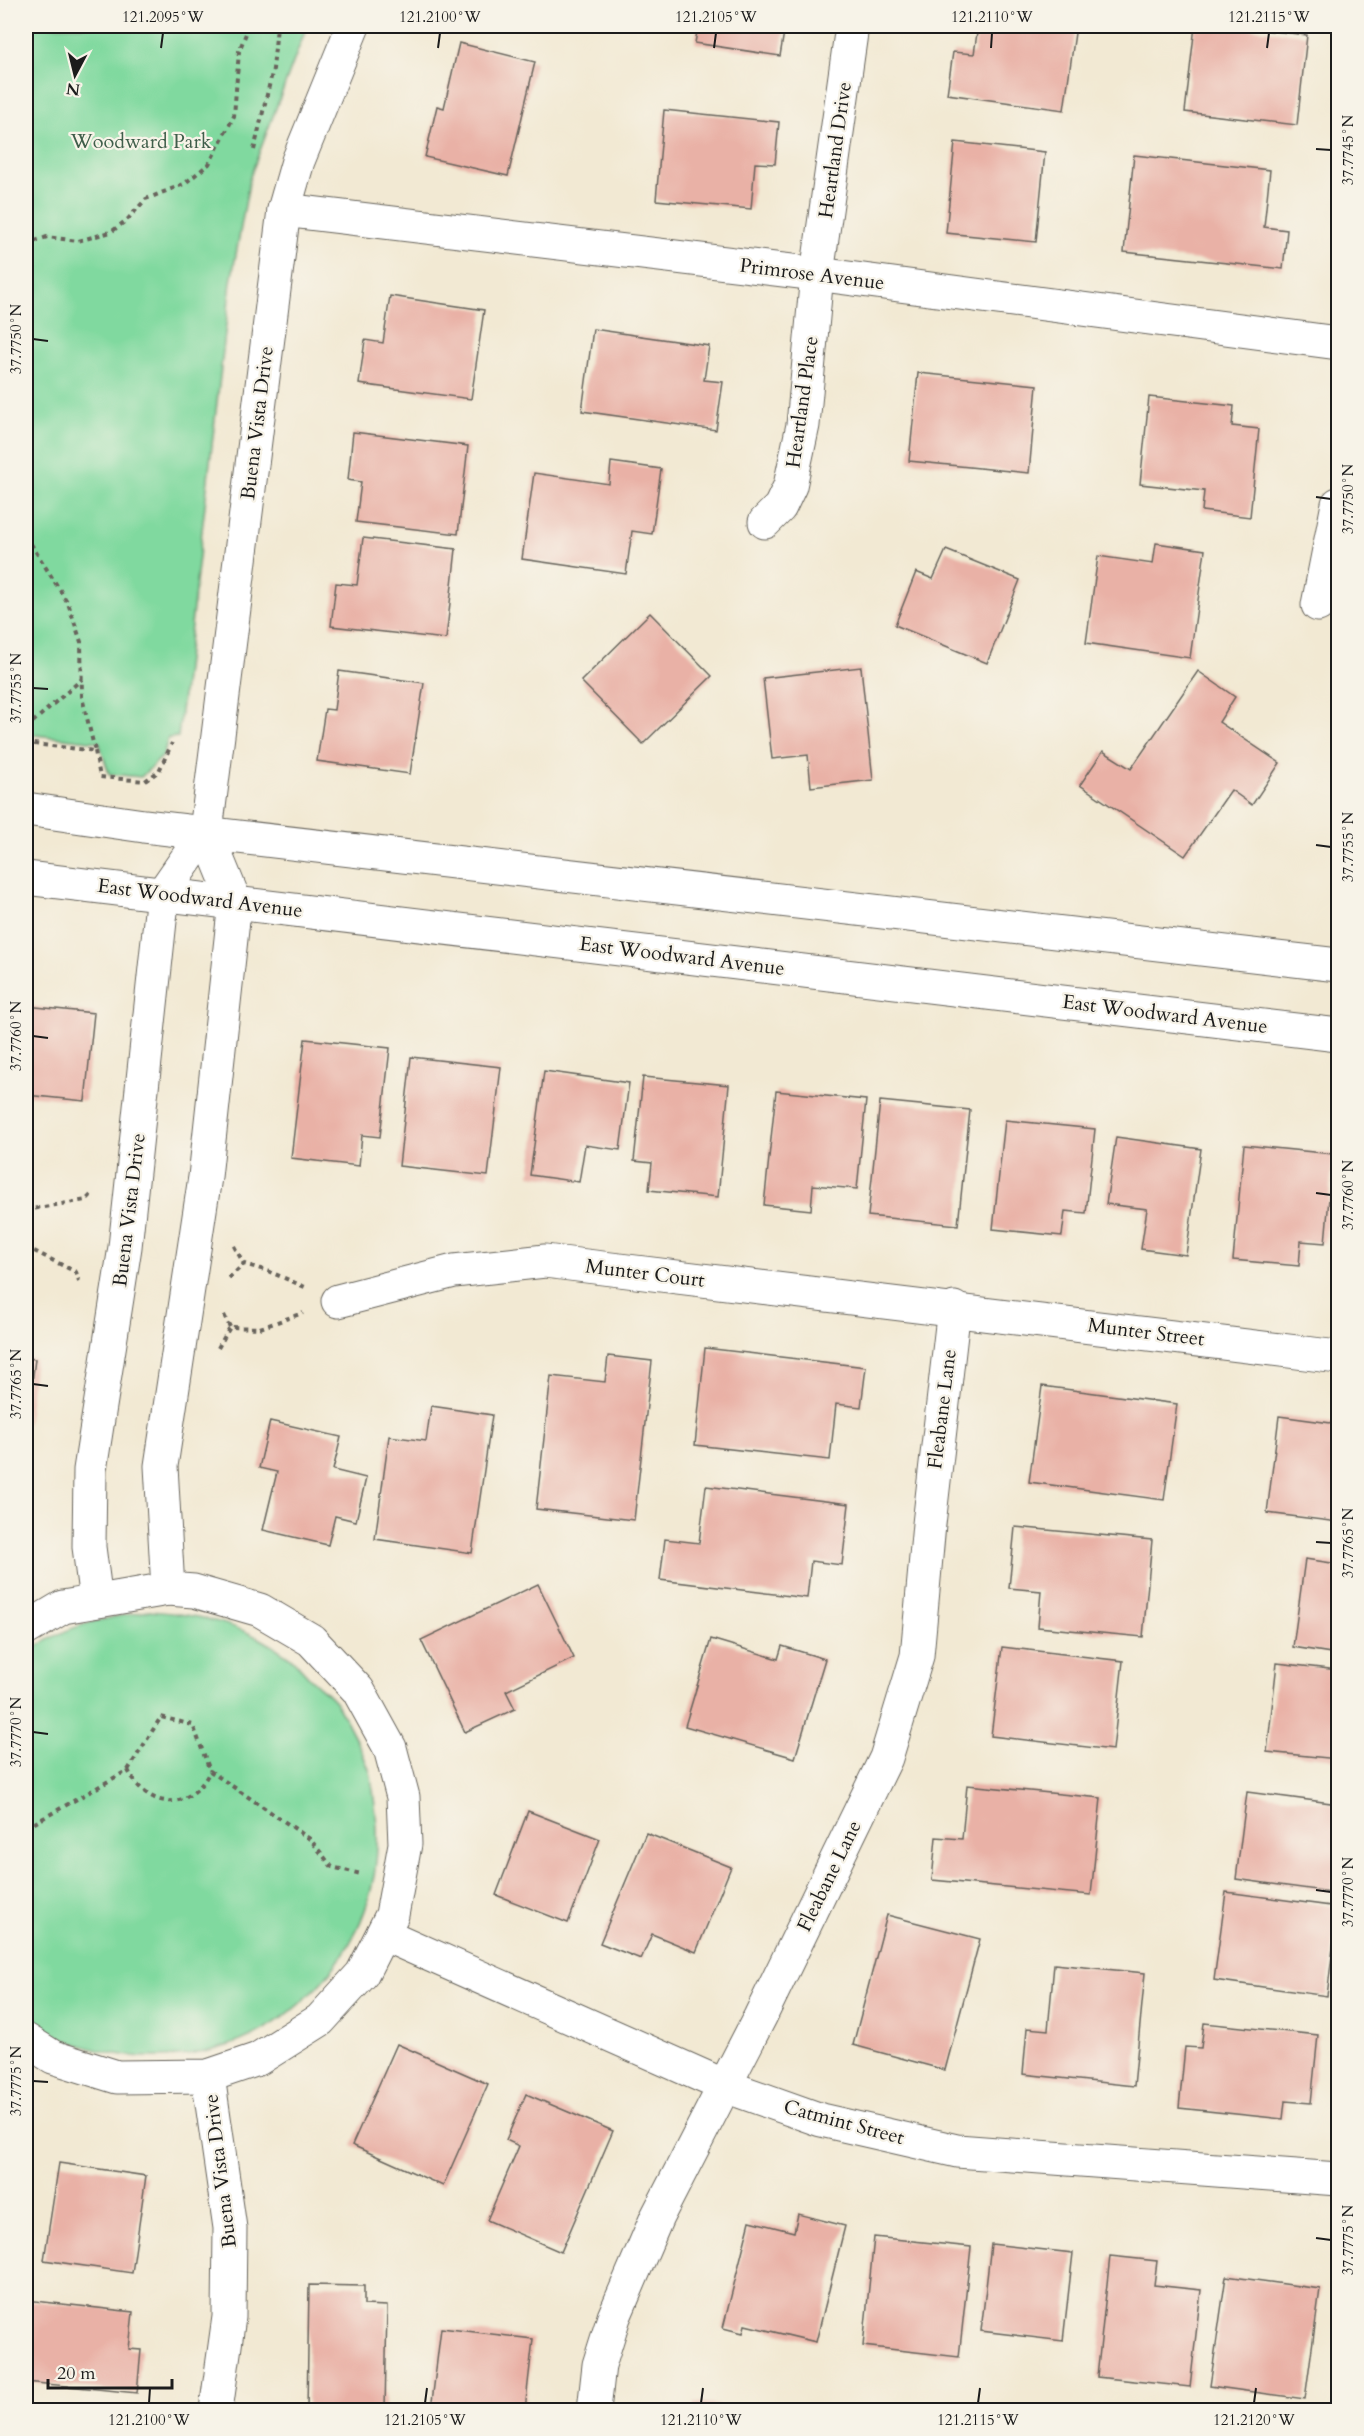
<svg xmlns="http://www.w3.org/2000/svg" width="1364" height="2436" font-family="Cardo,serif">
	<style>
		.green { fill: #80d99f; stroke: #4e7a5e; stroke-width: 1.5 }
		.building { fill: #e9b1a6 }
		.lines { fill: none; stroke-linecap: round; stroke-linejoin: round }
		.street-casing { stroke: #67645c; stroke-width: 35 }
		.secondary-casing { stroke: #67645c; stroke-width: 35 }
		.path { stroke: #67645c; stroke-width: 4; stroke-dasharray: 4.5 4.5; stroke-linecap: butt }
		.street { stroke: #fff; stroke-width: 33 }
		.secondary { stroke: #fff; stroke-width: 33 }
		.ticks { fill: none; stroke: #1c1c1c; stroke-width: 2 }
		.labels { text-anchor: middle; dominant-baseline: central; stroke-width: 4.5; stroke-linejoin: round; paint-order: stroke }
		.park-label { font-size: 20px; fill: #3f5e4a; stroke: #f7f3e8 }
		.street-label { font-size: 20px; fill: #1c1c1c; stroke: #f7f3e8 }
		.neatline { fill: none; stroke: #1c1c1c; stroke-width: 2 }
		.ticks-label { font-size: 15px; text-anchor: middle; fill: #1c1c1c }
	</style>
	<rect width="100%" height="100%" fill="#f7f3e8"/>
	<filter id="ink" filterUnits="userSpaceOnUse"><feTurbulence type="fractalNoise" baseFrequency=".0167" numOctaves="2"/><feDisplacementMap in="SourceGraphic" scale="12" xChannelSelector="R" yChannelSelector="G"/><feConvolveMatrix kernelMatrix="1 2 1 2 8 2 1 2 1" color-interpolation-filters="sRGB"/></filter>
	<filter id="wash" filterUnits="userSpaceOnUse"><feTurbulence type="fractalNoise" baseFrequency=".008" numOctaves="4" result="noise"/><feDisplacementMap in="SourceGraphic" scale="24" xChannelSelector="R" yChannelSelector="G"/><feGaussianBlur stdDeviation="1.35" result="paint"/><feColorMatrix in="noise" values="0 0 0 0 0 0 0 0 0 0 0 0 0 0 0 0 0 1.4 0 .05"/><feComposite in="paint" operator="in"/></filter>
	<g filter="url(#wash)">
		<rect width="100%" height="100%" fill="#f2e9d3"/>
		<!-- green -->
		<g class="green">
			<path d="M26 26H307L250 177 231 282 178 737 168 738 163 756 141 777 109 774 99 742 26 734Z"/>
			<path d="M149 1611C199 1614 243 1624 285 1654 295 1660 303 1671 311 1679 319 1687 331 1695 337 1704 348 1723 361 1748 369 1769 373 1780 373 1794 375 1805 385 1879 362 1945 307 1997 272 2031 228 2051 179 2056 124 2061 70 2049 26 2016V1655C62 1625 104 1618 149 1611Z"/>
		</g>
		<g id="blocks">
			<!-- building -->
			<g class="building">
				<path d="M698 26H785L780 56 695 43Z"/>
				<path d="M978 26H1076L1064 110 947 94 953 52 974 54Z"/>
				<path d="M1195 26H1229L1307 35 1297 125 1185 112Z"/>
				<path d="M459 43 535 62 508 176 425 157 437 106 444 108Z"/>
				<path d="M664 110 779 122 775 164 755 163 751 209 656 200Z"/>
				<path d="M955 142 1045 152 1036 242 946 233Z"/>
				<path d="M1134 155 1270 170 1264 227 1287 230 1283 269 1124 252Z"/>
				<path d="M390 296 484 310 471 399 359 384 365 340 383 343Z"/>
				<path d="M593 329 709 346 704 380 723 382 716 430 582 411Z"/>
				<path d="M918 373 1037 385 1029 473 909 461Z"/>
				<path d="M1149 397 1234 406 1232 426 1259 429 1250 517 1202 511 1204 491 1140 484Z"/>
				<path d="M353 432 468 446 458 534 356 522 361 482 348 480Z"/>
				<path d="M611 462 661 469 652 534 632 531 626 574 522 559 534 473 609 484Z"/>
				<path d="M363 538 456 549 446 639 331 626 336 583 357 585Z"/>
				<path d="M1156 543 1205 550 1190 658 1086 643 1098 556 1153 564Z"/>
				<path d="M946 550 1020 580 987 663 895 625 916 572 933 579Z"/>
				<path d="M650 613 712 676 643 744 581 681Z"/>
				<path d="M861 667 873 780 811 787 808 755 772 759 763 678Z"/>
				<path d="M339 671 424 683 410 774 317 761 325 709 334 710Z"/>
				<path d="M1198 671 1235 697 1219 722 1280 763 1252 805 1231 790 1185 856 1080 785 1103 751 1131 769Z"/>
				<path d="M26 1006 94 1013 85 1101 26 1095Z"/>
				<path d="M305 1039 390 1048 380 1137 362 1135 359 1166 291 1158Z"/>
				<path d="M411 1057 501 1067 488 1176 399 1166Z"/>
				<path d="M544 1071 629 1083 620 1150 585 1145 579 1182 530 1175Z"/>
				<path d="M643 1077 729 1085 718 1197 649 1190 652 1163 634 1161Z"/>
				<path d="M776 1091 866 1100 857 1189 813 1185 811 1210 764 1205Z"/>
				<path d="M880 1101 970 1110 958 1225 868 1216Z"/>
				<path d="M1005 1120 1095 1129 1086 1213 1065 1211 1062 1236 993 1229Z"/>
				<path d="M1116 1137 1201 1149 1186 1255 1141 1249 1147 1209 1106 1204Z"/>
				<path d="M1244 1145 1333 1154 1325 1243 1301 1241 1299 1266 1233 1260Z"/>
				<path d="M705 1348 866 1367 861 1407 836 1404 830 1460 695 1445Z"/>
				<path d="M608 1356 652 1361 634 1520 536 1509 551 1376 605 1382Z"/>
				<path d="M26 1358 35 1359 27 1424H26Z"/>
				<path d="M1042 1386 1177 1404 1164 1500 1029 1482Z"/>
				<path d="M431 1406 492 1415 472 1553 375 1539 389 1436 426 1441Z"/>
				<path d="M1279 1416 1338 1424V1522L1267 1513Z"/>
				<path d="M270 1421 341 1437 333 1470 366 1478 356 1521 335 1516 328 1545 263 1530 277 1472 259 1468Z"/>
				<path d="M706 1486 849 1504 842 1565 811 1561 807 1598 660 1580 665 1539 699 1543Z"/>
				<path d="M1015 1527 1152 1540 1143 1637 1038 1627 1041 1591 1009 1588Z"/>
				<path d="M1305 1559 1338 1564V1654L1293 1647Z"/>
				<path d="M538 1584 574 1658 506 1691 515 1709 465 1732 421 1640Z"/>
				<path d="M711 1639 778 1659 782 1646 825 1659 795 1758 685 1726Z"/>
				<path d="M1002 1647 1123 1661 1113 1750 991 1736Z"/>
				<path d="M1277 1663 1338 1670V1759L1267 1752Z"/>
				<path d="M967 1785 1101 1798 1091 1895 932 1880 936 1837 962 1839Z"/>
				<path d="M1247 1792 1338 1804V1850L1331 1892 1236 1879Z"/>
				<path d="M528 1811 600 1839 568 1923 496 1895Z"/>
				<path d="M646 1833 731 1867 696 1952 652 1934 641 1959 600 1943Z"/>
				<path d="M1226 1892 1338 1907 1327 1996 1214 1980Z"/>
				<path d="M887 1915 980 1939 945 2070 853 2045Z"/>
				<path d="M1054 1964 1145 1973 1134 2086 1023 2074 1027 2028 1048 2030Z"/>
				<path d="M1204 2023 1318 2035 1311 2103 1285 2101 1283 2119 1179 2108 1185 2047 1201 2048Z"/>
				<path d="M397 2044 488 2084 443 2186 352 2145Z"/>
				<path d="M526 2094 613 2131 561 2252 487 2220 519 2146 506 2140Z"/>
				<path d="M59 2163 146 2176 132 2273 44 2260Z"/>
				<path d="M798 2214 845 2226 816 2342 745 2325 743 2333 723 2328 750 2221 794 2232Z"/>
				<path d="M874 2237 971 2247 959 2357 863 2346Z"/>
				<path d="M991 2244 1073 2253 1063 2341 981 2331Z"/>
				<path d="M1110 2256 1157 2261 1154 2285 1201 2290 1190 2387 1097 2377Z"/>
				<path d="M1226 2276 1320 2289 1305 2399 1210 2386Z"/>
				<path d="M309 2285 364 2286V2305L387 2306 385 2410H307Z"/>
				<path d="M26 2300 133 2312 129 2349 141 2350 137 2393 26 2382Z"/>
				<path d="M441 2328 533 2339 525 2410H431Z"/>
				<path d="M694 2403 751 2409V2410H693Z"/>
			</g>
		</g>
	</g>
	<g filter="url(#ink)">
		<use href="#blocks" fill-opacity="0" stroke="#67645c" stroke-width="1.5"/>
		<g class="lines">
			<!-- street casing -->
			<g class="street-casing">
				<g id="street">
					<path d="M284 210 817 274 1338 343"/>
					<path d="M765 522 780 507 790 486 803 425 817 274 852 26"/>
					<path d="M1318 605 1338 504"/>
					<path d="M338 1301 454 1271 545 1261 1338 1357"/>
					<path d="M168 1589 161 1466 205 1177 235 902 206 831"/>
					<path d="M96 1601 89 1547 90 1470 125 1247 163 893 206 831"/>
					<path d="M26 1629 63 1607 168 1589 194 1591 260 1610 311 1640 358 1690 390 1748 403 1797 405 1844 392 1915 362 1974 320 2020 258 2059 208 2076 117 2077 53 2057 26 2040"/>
					<path d="M383 1934 725 2086 821 2120 957 2151 1338 2179"/>
					<path d="M208 2076 230 2228 229 2317 216 2410"/>
					<path d="M594 2410 599 2365 614 2317 657 2217 760 2017 886 1758 917 1656 929 1524 954 1308"/>
				</g>
			</g>
			<!-- secondary casing -->
			<g class="secondary-casing">
				<g id="secondary">
					<path d="M26 809 144 826 1338 965"/>
					<path d="M206 831 284 210 298 161 353 26"/>
					<path d="M26 878 1338 1035"/>
				</g>
			</g>
			<!-- path -->
			<g class="path">
				<path d="M254 150 273 69 277 26"/>
				<path d="M26 244 47 237 78 241 111 232 128 219 146 199 184 184 209 164 234 116 239 51 249 26"/>
				<path d="M26 536 68 603 81 642 82 697 95 751 26 743"/>
				<path d="M26 728 82 679"/>
				<path d="M95 751 100 777 145 781 159 771 172 743"/>
				<path d="M26 1210 86 1200 91 1195"/>
				<path d="M234 1246 244 1264 268 1271 305 1287"/>
				<path d="M26 1247 76 1272 79 1281"/>
				<path d="M229 1278 244 1264"/>
				<path d="M224 1315 230 1327"/>
				<path d="M218 1348 230 1327 260 1328 303 1313"/>
				<path d="M128 1770 161 1717 193 1725 210 1771"/>
				<path d="M26 1828 128 1770C148 1811 190 1812 210 1771L310 1839 332 1867 361 1874"/>
			</g>
			<!-- street -->
			<use href="#street" class="street"/>
			<!-- secondary -->
			<use href="#secondary" class="secondary"/>
		</g>
	</g>
	<!-- ticks -->
	<path class="ticks" d="M161 48 163 33M438 48 440 33M714 48 716 33M991 48 992 33M1267 48 1269 33M1316 149 1331 150M33 339 48 341M1316 497 1331 499M33 688 48 689M1316 845 1331 847M33 1036 48 1038M1316 1193 1331 1195M33 1384 48 1386M1316 1542 1331 1543M33 1732 48 1734M1316 1890 1331 1892M33 2081 48 2082M1316 2238 1331 2240M149 2403 150 2388M425 2403 427 2388M701 2403 703 2388M978 2403 980 2388M1254 2403 1256 2388"/>
	<g class="labels">
		<!-- park labels -->
		<g class="park-label">
			<text x="141" y="141">Woodward Park</text>
		</g>
		<!-- street labels -->
		<g class="street-label">
			<text transform="translate(835 150) rotate(-82)">Heartland Drive</text>
			<text transform="translate(812 274) rotate(7)">Primrose Avenue</text>
			<text transform="translate(802 402) rotate(-82)">Heartland Place</text>
			<text transform="translate(257 423) rotate(-83)">Buena Vista Drive</text>
			<text transform="translate(200 898) rotate(7)">East Woodward Avenue</text>
			<text transform="translate(682 956) rotate(7)">East Woodward Avenue</text>
			<text transform="translate(1165 1014) rotate(7)">East Woodward Avenue</text>
			<text transform="translate(129 1210) rotate(-83)">Buena Vista Drive</text>
			<text transform="translate(645 1273) rotate(7)">Munter Court</text>
			<text transform="translate(1146 1332) rotate(7)">Munter Street</text>
			<text transform="translate(942 1409) rotate(-83)">Fleabane Lane</text>
			<text transform="translate(829 1876) rotate(-64)">Fleabane Lane</text>
			<text transform="translate(844 2122) rotate(15)">Catmint Street</text>
			<text transform="translate(220 2171) rotate(-97)">Buena Vista Drive</text>
		</g>
	</g>
	<!-- margin -->
	<rect width="1364" height="2436" fill="none" stroke="#f7f3e8" stroke-width="66"/>
	<!-- north arrow -->
	<g transform="translate(75 75) rotate(187)" stroke="#f7f3e8" stroke-width="4.5" paint-order="stroke">
	<path d="M0-4.5L10 22L0 15L-10 22Z" fill="#1c1c1c"/>
	<text y="-9" font-size="16" font-weight="bold" text-anchor="middle" fill="#1c1c1c">N</text>
	</g>
	<!-- scale -->
	<path d="M48 2379v9h124v-9" fill="none" stroke="#1c1c1c" stroke-width="3"/>
	<text x="57" y="2379" font-size="18" fill="#1c1c1c" stroke="#f7f3e8" stroke-width="4.5" paint-order="stroke">20 m</text>
	<rect x="33" y="33" width="1298" height="2370" class="neatline"/>
	<g class="ticks-label">
		<text x="163" y="22">121.2095°W</text>
		<text x="440" y="22">121.2100°W</text>
		<text x="716" y="22">121.2105°W</text>
		<text x="992" y="22">121.2110°W</text>
		<text x="1269" y="22">121.2115°W</text>
		<text transform="translate(1348 150) rotate(-90)" y="5">37.7745°N</text>
		<text transform="translate(16 339) rotate(-90)" y="5">37.7750°N</text>
		<text transform="translate(1348 499) rotate(-90)" y="5">37.7750°N</text>
		<text transform="translate(16 688) rotate(-90)" y="5">37.7755°N</text>
		<text transform="translate(1348 847) rotate(-90)" y="5">37.7755°N</text>
		<text transform="translate(16 1036) rotate(-90)" y="5">37.7760°N</text>
		<text transform="translate(1348 1195) rotate(-90)" y="5">37.7760°N</text>
		<text transform="translate(16 1384) rotate(-90)" y="5">37.7765°N</text>
		<text transform="translate(1348 1543) rotate(-90)" y="5">37.7765°N</text>
		<text transform="translate(16 1732) rotate(-90)" y="5">37.7770°N</text>
		<text transform="translate(1348 1892) rotate(-90)" y="5">37.7770°N</text>
		<text transform="translate(16 2081) rotate(-90)" y="5">37.7775°N</text>
		<text transform="translate(1348 2240) rotate(-90)" y="5">37.7775°N</text>
		<text x="149" y="2425">121.2100°W</text>
		<text x="425" y="2425">121.2105°W</text>
		<text x="701" y="2425">121.2110°W</text>
		<text x="978" y="2425">121.2115°W</text>
		<text x="1254" y="2425">121.2120°W</text>
	</g>
</svg>
